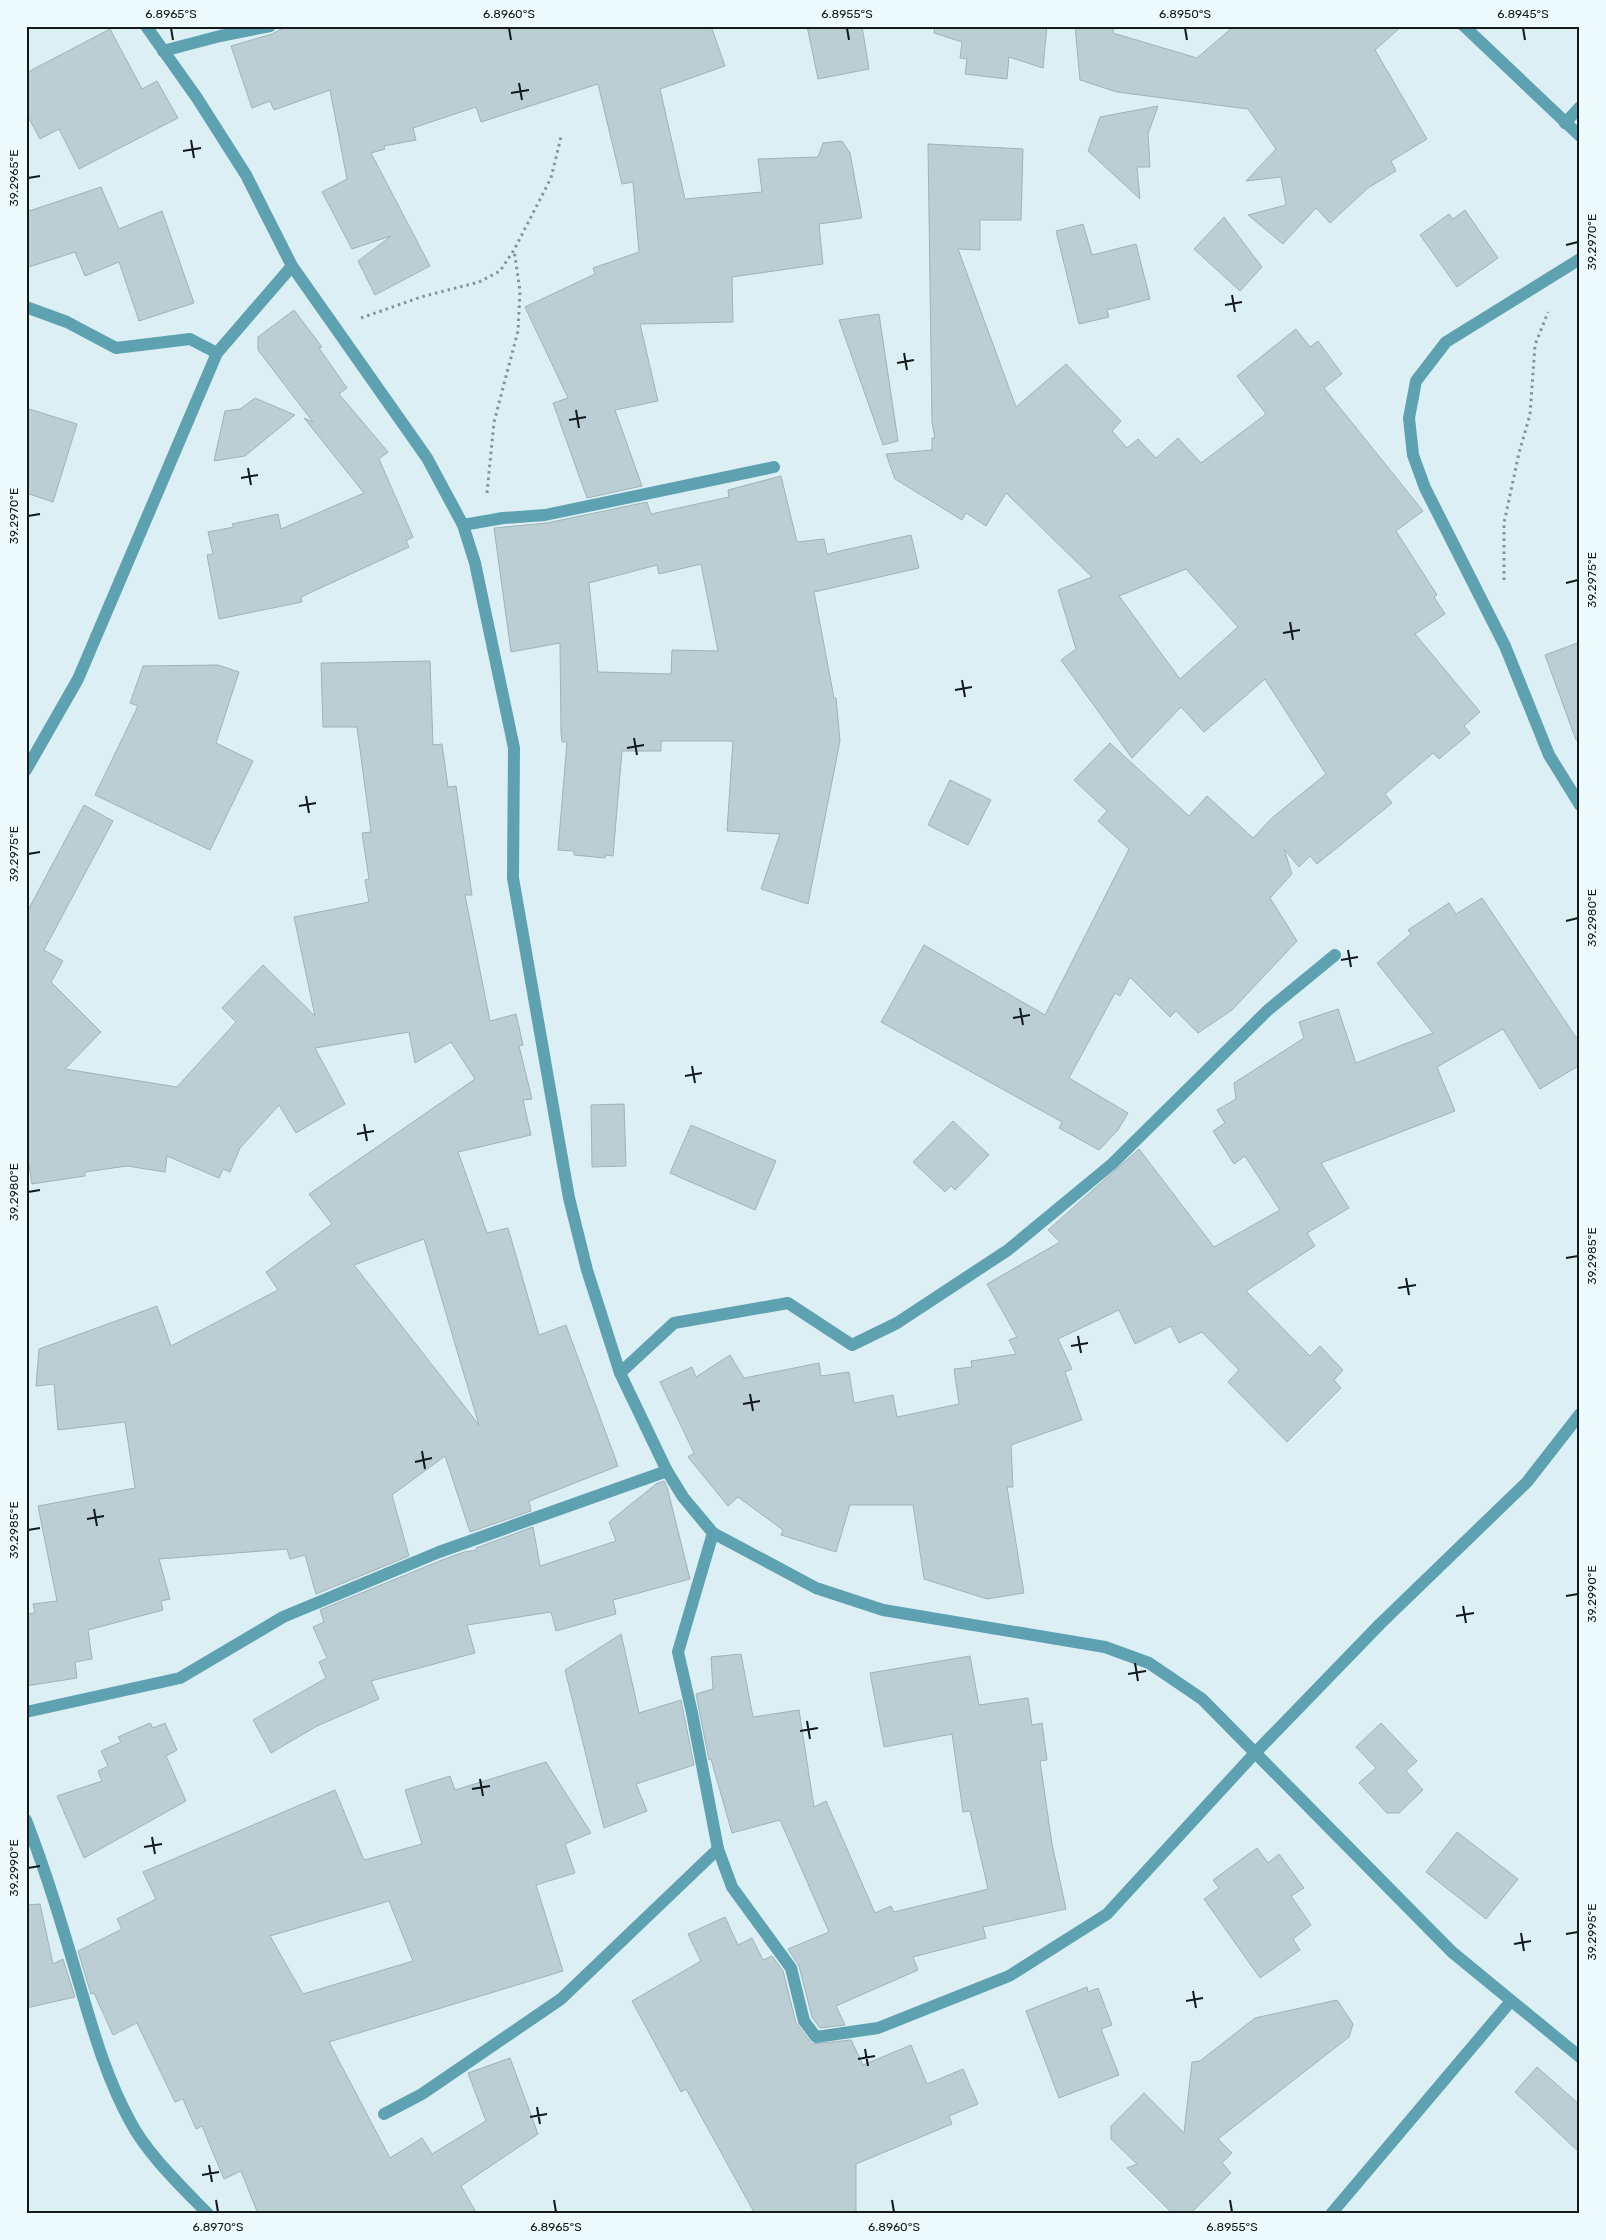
<svg xmlns="http://www.w3.org/2000/svg" width="1606" height="2240" font-family="Rubik,sans-serif">
	<style>
		.building { fill: #baced3; stroke: #9fb3b8; fill-rule: evenodd }
		.lines { fill: none; stroke-linecap: round; stroke-linejoin: round }
		.path { stroke: #849396; stroke-width: 3; stroke-dasharray: 2.5 4; stroke-linecap: butt }
		.minor { stroke: #5ea1b0; stroke-width: 12 }
		.ticks { fill: none; stroke: #121a1b; stroke-width: 2 }
		.neatline { fill: none; stroke: #121a1b; stroke-width: 2 }
		.ticks-label { font-size: 12px; text-anchor: middle; fill: #121a1b }
	</style>
	<rect width="100%" height="100%" fill="#dbeff4"/>
	<!-- building -->
	<g class="building">
		<path d="M287 26H711L725 66 660 89 685 199 762 192 758 159 818 157 823 143 842 141 850 153 862 218 819 224 823 264 732 277 733 322 640 324 658 401 615 410 642 486 587 498 553 403 568 398 525 307 595 274 593 268 639 252 633 182 622 184 598 84 481 122 476 107 413 128 416 140 384 146 385 149 371 153 430 266 375 295 358 261 391 236 352 249 322 192 347 179 330 90 274 110 270 101 252 108 231 46 272 34Z"/>
		<path d="M807 26H862L869 69 818 79Z"/>
		<path d="M935 26H1047L1043 68 1009 57 1007 79 965 74 967 59 960 58 962 42 934 33Z"/>
		<path d="M1075 26H1114L1113 33 1197 58 1234 26H1402L1375 50 1427 139 1391 161 1396 171 1368 188 1330 223 1316 208 1283 244 1248 215 1286 205 1281 177 1246 181 1276 149 1248 109 1117 92 1080 80Z"/>
		<path d="M110 29 142 89 157 81 178 118 79 169 59 129 40 139 26 113V73Z"/>
		<path d="M1158 106 1148 134 1150 167H1137L1140 199 1088 151 1100 117Z"/>
		<path d="M928 144 1023 149 1021 220H980V250L958 249 1016 407 1066 364 1121 421 1112 431 1127 448 1138 439 1156 458 1178 438 1201 463 1266 414 1237 376 1296 329 1310 347 1318 341 1342 374 1324 388 1423 511 1396 531 1437 595 1434 597 1445 614 1415 634 1480 712 1464 726 1470 733 1439 759 1433 753 1385 794 1392 803 1317 864 1310 856 1299 867 1284 849 1292 874 1270 898 1297 941 1232 1010 1198 1033 1176 1011 1170 1017 1130 977 1120 996 1115 993 1069 1078 1128 1113 1118 1130 1099 1150 1059 1128 1062 1122 881 1022 924 945 1045 1015 1129 849 1098 821 1107 811 1074 780 1110 743 1189 816 1207 796 1253 838 1273 817 1326 774 1265 679 1204 732 1181 707 1132 758 1061 660 1076 649 1058 590 1092 577 1006 493 986 526 966 513 962 520 895 479 886 454 932 450V438H935L932 422ZM1186 569 1238 627 1180 679 1119 596Z"/>
		<path d="M101 187 119 229 162 211 194 303 139 321 119 262 85 276 75 252 26 268V212Z"/>
		<path d="M1465 210 1498 258 1457 287 1420 235 1449 214 1453 219Z"/>
		<path d="M1224 217 1262 267 1240 291 1194 249Z"/>
		<path d="M1083 224 1092 255 1136 244 1150 299 1107 310 1109 317 1079 324 1056 231Z"/>
		<path d="M294 310 322 347 319 348 347 388 339 394 388 452 379 459 413 537 406 541 409 547 301 597 302 602 219 619 207 555 213 554 208 532 234 527 232 524 278 514 281 529 364 493 304 418 313 422 258 350V337Z"/>
		<path d="M879 314 898 441 883 445 839 320Z"/>
		<path d="M255 398 295 415 245 456 214 461 225 411 240 409Z"/>
		<path d="M26 408 77 424 53 502 26 493Z"/>
		<path d="M781 476 797 542 824 539 827 554 911 535 919 568 814 592 834 698H836L840 741 808 904 761 889 780 834 727 831 733 741H661V751H622L613 856 606 855 605 858 574 855V851L558 850 567 742H562L561 733 560 643 511 652 494 528 547 523 647 502 651 514 729 497 728 490ZM701 564 718 651 672 650 671 674 598 672 589 583 657 565 659 574Z"/>
		<path d="M1580 642V740H1576L1545 655Z"/>
		<path d="M430 661 433 745 442 744 448 787 456 786 472 895H465L490 1021 516 1014 523 1045 519 1046 532 1099 523 1100 531 1135 458 1152 487 1233 508 1228 539 1335 566 1325 618 1466 529 1501 531 1511 470 1532 445 1456 392 1495 409 1556 316 1594 305 1555 290 1559 287 1549 159 1559 170 1599 161 1601 163 1610 88 1630 92 1659 75 1662 77 1678 26 1686V1614L35 1613 33 1604 57 1601 38 1506 135 1488 125 1422 58 1430 54 1384 36 1386 39 1349 157 1306 171 1346 278 1290 266 1272 332 1224 309 1194 475 1079 451 1042 415 1063 409 1032 315 1048 345 1104 296 1133 279 1105 240 1148 230 1172 223 1169 219 1178 167 1156 165 1172 127 1166 85 1172V1176L32 1184 26 1146V914L84 805 113 821 44 950 63 961 51 982 101 1032 65 1069 177 1087 236 1022 222 1008 263 965 315 1016 294 917 369 902 365 880 369 879 362 833 371 832 357 727H323L321 663ZM424 1239 479 1425 354 1265Z"/>
		<path d="M218 665 239 672 216 743 253 761 210 850 95 795 138 706 130 703 143 666Z"/>
		<path d="M950 780 991 800 968 845 928 825Z"/>
		<path d="M1482 898 1580 1043V1065L1540 1089 1503 1029 1437 1067 1455 1111 1321 1163 1349 1208 1307 1233 1315 1246 1246 1291 1310 1356 1320 1346 1343 1370 1334 1380 1341 1388 1287 1442 1228 1382 1239 1370 1202 1332 1179 1343 1171 1326 1135 1344 1119 1310 1058 1339 1072 1369 1065 1372 1082 1420 1011 1445 1013 1487H1007L1024 1593 987 1599 924 1579 913 1505H850L836 1552 781 1535 783 1530 738 1497 728 1506 688 1457 694 1453 660 1382 692 1367 696 1377 730 1355 744 1378 819 1363 821 1376 849 1372 854 1403 893 1395 897 1417 959 1404 954 1369 972 1367 971 1361 1016 1354 1009 1340 1017 1337 987 1284 1060 1242 1048 1230 1139 1149 1214 1247 1280 1210 1245 1156 1234 1164 1213 1131 1225 1123 1217 1110 1236 1099 1234 1083 1304 1038 1299 1022 1338 1009 1356 1063 1433 1033 1377 963 1411 934 1408 930 1449 903 1456 914Z"/>
		<path d="M624 1104 626 1166 592 1167 591 1105Z"/>
		<path d="M953 1121 989 1155 955 1190 951 1186 945 1192 913 1162Z"/>
		<path d="M691 1125 776 1161 755 1210 670 1173Z"/>
		<path d="M664 1481 667 1487 690 1579 613 1600 616 1614 556 1631 551 1612 467 1625 475 1653 371 1681 379 1699 317 1726 271 1753 253 1720 326 1678 319 1662 327 1658 313 1627 324 1622 320 1610 442 1560 464 1552 476 1550V1548L533 1527 540 1566 616 1541 609 1522 656 1484Z"/>
		<path d="M621 1634 639 1713 681 1700 694 1765 636 1784 647 1811 604 1828 565 1670Z"/>
		<path d="M741 1654 753 1717 799 1710 814 1807 826 1801 875 1913 891 1906 894 1912 988 1889 970 1811 963 1812 952 1734 884 1747 870 1673 970 1656 979 1705 1028 1698 1032 1725 1042 1723 1047 1760 1040 1761 1052 1844 1066 1909 983 1927 986 1938 913 1957 918 1970 836 2006 845 2025 820 2028 812 2017 799 1966 788 1949 829 1932 780 1820 732 1833 711 1759 709 1760 696 1694 713 1689 711 1657Z"/>
		<path d="M150 1723 153 1728 165 1723 177 1750 166 1756 186 1801 84 1858 57 1796 102 1781 98 1771 108 1766 101 1751 121 1742 118 1737Z"/>
		<path d="M1381 1723 1417 1761 1406 1771 1423 1790 1399 1813H1387L1359 1783 1376 1768 1356 1747Z"/>
		<path d="M546 1762 591 1833 565 1844 575 1873 536 1885 563 1971 329 2042 390 2158 422 2138 432 2154 486 2121 468 2073 510 2058 538 2134 461 2186 477 2214H258L241 2171 224 2179 202 2126 196 2129 183 2099 175 2102 137 2023 113 2035 94 1993 91 1994 78 1951 122 1929 117 1919 156 1899 143 1872 335 1790 364 1860 422 1844 405 1790 450 1776 455 1790ZM389 1901 413 1961 303 1994 270 1936Z"/>
		<path d="M1457 1832 1518 1879 1486 1919 1426 1872Z"/>
		<path d="M1257 1848 1268 1863 1279 1854 1304 1888 1291 1896 1311 1925 1293 1939 1300 1950 1260 1978 1204 1899 1219 1888 1213 1880Z"/>
		<path d="M40 1904 53 1964 63 1959 75 1997 26 2008V1905Z"/>
		<path d="M725 1917 738 1945 752 1938 763 1960 772 1956 783 1971 796 2023 812 2044 851 2040 863 2065 911 2045 927 2084 963 2069 978 2104 949 2116 952 2124 856 2164V2214H755L686 2089 681 2092 632 2001 701 1961 688 1934Z"/>
		<path d="M1087 1987 1088 1992 1098 1988 1112 2025 1101 2029 1119 2075 1059 2098 1026 2011Z"/>
		<path d="M1337 2000 1353 2024 1349 2037 1218 2139 1232 2153 1222 2163 1231 2173 1190 2214H1173L1127 2168 1137 2164 1111 2139V2126L1144 2093 1184 2133 1192 2062 1200 2061 1255 2018Z"/>
		<path d="M1537 2067 1580 2105V2153L1515 2092Z"/>
	</g>
	<g class="lines">
		<!-- path -->
		<g class="path">
			<path d="M361 318 421 297 479 282 500 271 514 250 551 178 561 137"/>
			<path d="M487 493 494 422 518 331 520 291 514 250"/>
			<path d="M1504 580V523L1519 453 1530 415 1535 345 1548 312"/>
		</g>
		<!-- minor -->
		<g class="minor">
			<path d="M146 26 197 98 246 175 292 266 427 458 463 525 475 563 514 748 513 878 569 1198 587 1270 620 1373 667 1471 683 1497 713 1533 816 1588 883 1610 1105 1647 1149 1663 1202 1699 1452 1952 1580 2057"/>
			<path d="M1464 26 1580 136"/>
			<path d="M163 51 220 36 270 26"/>
			<path d="M1565 123 1580 107"/>
			<path d="M1580 259 1446 342 1416 381 1409 418 1413 455 1425 488 1505 646 1549 755 1580 805"/>
			<path d="M26 307 67 322 116 348 190 339 217 353"/>
			<path d="M463 525 503 518 545 515 774 467"/>
			<path d="M26 770 78 679 217 353 292 266"/>
			<path d="M620 1373 674 1323 788 1303 852 1345 897 1323 1008 1250 1112 1164 1268 1010 1335 955"/>
			<path d="M713 1533 678 1652 692 1713 718 1849 732 1887 791 1968 804 2021 816 2037 878 2028 1009 1976 1107 1914 1255 1753 1380 1624 1527 1482 1580 1414"/>
			<path d="M26 1712 180 1678 283 1617 439 1552 667 1471"/>
			<path d="M26 1820C48 1877 65 1935 82 1993 95 2037 108 2081 130 2121 147 2154 182 2187 208 2214"/>
			<path d="M384 2114 422 2094 561 1999 718 1849"/>
			<path d="M1331 2214 1511 2001"/>
		</g>
	</g>
	<!-- ticks -->
	<path class="ticks" d="M171 28 173 40M509 28 511 40M847 28 849 40M1185 28 1187 40M1523 28 1525 40M519 83 522 100M511 93 529 90M191 140 194 158M183 151 201 148M28 178 40 176M1566 245 1578 242M1232 295 1235 312M1225 305 1242 302M904 353 907 370M897 363 914 360M576 410 579 428M569 420 586 417M248 468 251 485M241 478 258 475M28 516 40 514M1566 583 1578 580M1290 622 1293 640M1283 633 1300 630M962 680 965 697M955 690 972 687M634 738 637 755M627 748 644 745M306 796 309 813M299 806 316 803M28 854 40 852M1566 921 1578 918M1348 950 1351 967M1341 960 1358 957M1020 1008 1023 1025M1013 1018 1030 1015M692 1066 695 1083M685 1076 702 1073M364 1124 367 1141M357 1134 374 1131M28 1192 40 1190M1566 1258 1578 1256M1406 1278 1409 1295M1398 1288 1416 1285M1078 1336 1081 1353M1071 1346 1088 1343M750 1394 753 1411M743 1404 760 1401M422 1451 425 1469M415 1462 432 1458M94 1509 97 1526M87 1519 104 1516M28 1530 40 1528M1566 1596 1578 1594M1463 1606 1466 1623M1456 1616 1474 1613M1135 1663 1138 1681M1128 1674 1146 1671M807 1721 810 1739M800 1731 818 1728M480 1779 483 1796M472 1789 490 1786M152 1837 155 1854M144 1847 162 1844M28 1868 40 1866M1521 1933 1524 1951M1566 1934 1578 1932M1514 1944 1531 1941M1193 1991 1196 2008M1186 2001 1203 1998M865 2049 868 2066M858 2059 875 2056M537 2107 540 2124M530 2117 547 2114M209 2165 212 2182M202 2175 219 2172M216 2200 218 2212M554 2200 556 2212M892 2200 894 2212M1230 2200 1232 2212"/>
	<!-- border -->
	<rect width="1606" height="2240" fill="none" stroke="#eefbfe" stroke-width="55"/>
	<rect x="28" y="28" width="1550" height="2184" class="neatline"/>
	<g class="ticks-label">
		<text x="171" y="18">6.8965°S</text>
		<text x="509" y="18">6.8960°S</text>
		<text x="847" y="18">6.8955°S</text>
		<text x="1185" y="18">6.8950°S</text>
		<text x="1523" y="18">6.8945°S</text>
		<text transform="translate(14 178) rotate(-90)" y="4">39.2965°E</text>
		<text transform="translate(1592 242) rotate(-90)" y="4">39.2970°E</text>
		<text transform="translate(14 516) rotate(-90)" y="4">39.2970°E</text>
		<text transform="translate(1592 580) rotate(-90)" y="4">39.2975°E</text>
		<text transform="translate(14 854) rotate(-90)" y="4">39.2975°E</text>
		<text transform="translate(1592 918) rotate(-90)" y="4">39.2980°E</text>
		<text transform="translate(14 1192) rotate(-90)" y="4">39.2980°E</text>
		<text transform="translate(1592 1256) rotate(-90)" y="4">39.2985°E</text>
		<text transform="translate(14 1530) rotate(-90)" y="4">39.2985°E</text>
		<text transform="translate(1592 1594) rotate(-90)" y="4">39.2990°E</text>
		<text transform="translate(14 1868) rotate(-90)" y="4">39.2990°E</text>
		<text transform="translate(1592 1932) rotate(-90)" y="4">39.2995°E</text>
		<text x="218" y="2231">6.8970°S</text>
		<text x="556" y="2231">6.8965°S</text>
		<text x="894" y="2231">6.8960°S</text>
		<text x="1232" y="2231">6.8955°S</text>
	</g>
</svg>
